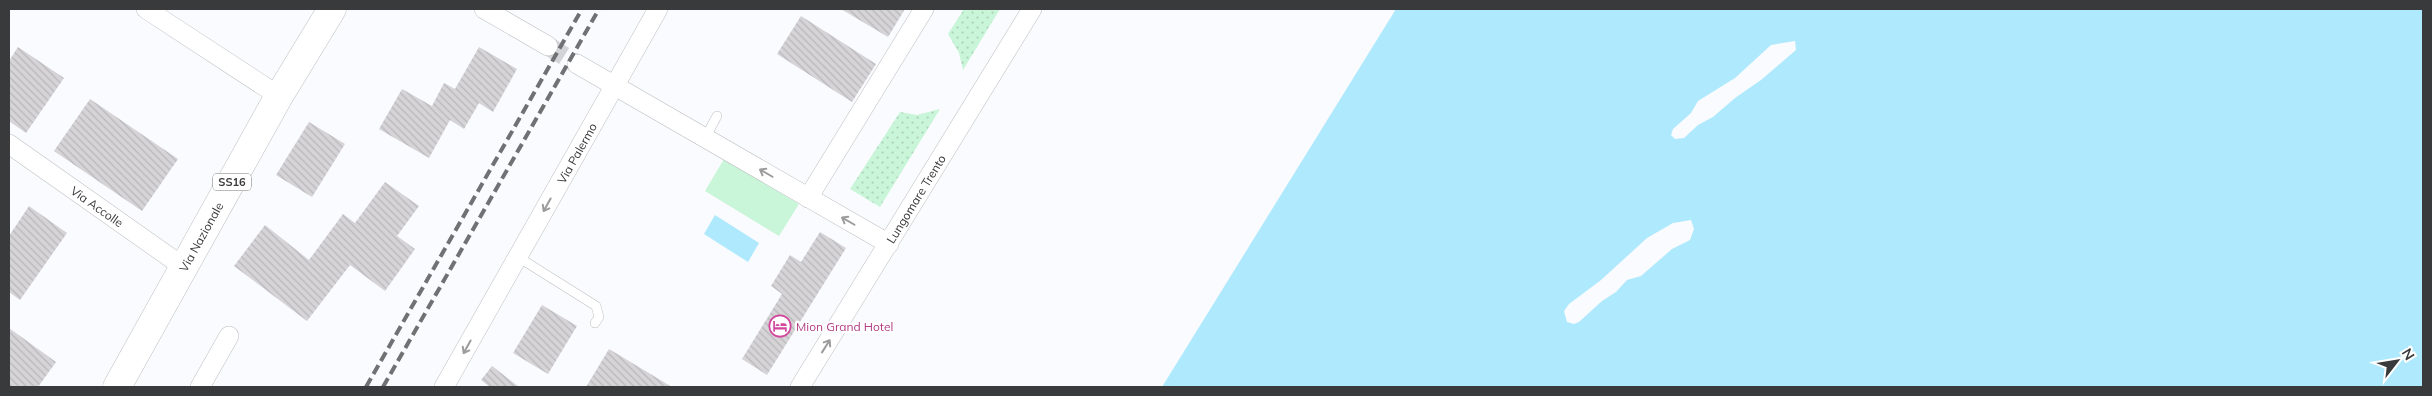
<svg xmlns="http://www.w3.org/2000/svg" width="2432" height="396" font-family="Mulish,sans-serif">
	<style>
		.grass { fill: url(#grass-dots) }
		.park { fill: #c9f5d9 }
		.water { fill: #aee9fe }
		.pier { fill: #fafbfe }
		.building { fill: url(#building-back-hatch) }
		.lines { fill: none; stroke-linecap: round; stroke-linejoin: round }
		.minor-tunnel { stroke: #d3d4d7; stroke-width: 19; stroke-dasharray: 19 9; stroke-linecap: butt }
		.service-casing { stroke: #bebfc1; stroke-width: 10 }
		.minor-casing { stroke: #bebfc1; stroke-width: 20 }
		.primary-casing { stroke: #bebfc1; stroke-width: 29 }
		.service { stroke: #fff; stroke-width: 9 }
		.minor { stroke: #fff; stroke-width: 19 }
		.primary { stroke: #fff; stroke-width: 28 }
		.rail { stroke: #707172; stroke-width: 4; stroke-dasharray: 10 5; stroke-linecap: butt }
		.oneway { stroke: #9c9c9d }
		.labels { text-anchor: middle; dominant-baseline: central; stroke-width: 4.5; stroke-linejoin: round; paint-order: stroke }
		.shield { fill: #fff; stroke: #747576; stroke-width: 1 }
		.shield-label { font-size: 11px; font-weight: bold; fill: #393a3b }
		.street-label { font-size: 12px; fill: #393a3b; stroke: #fff }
		.hotel-label { font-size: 12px; fill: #b23c85; stroke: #fff; text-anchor: start }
	</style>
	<defs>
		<pattern id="grass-dots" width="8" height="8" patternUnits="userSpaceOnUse" patternTransform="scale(1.25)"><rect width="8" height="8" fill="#c9f5d9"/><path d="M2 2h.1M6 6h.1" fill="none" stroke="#add3bb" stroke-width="1.8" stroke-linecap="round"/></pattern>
		<pattern id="building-back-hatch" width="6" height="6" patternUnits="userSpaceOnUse" patternTransform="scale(1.25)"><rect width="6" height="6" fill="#d6d4d6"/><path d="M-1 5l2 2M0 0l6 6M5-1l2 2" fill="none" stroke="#b8b7b9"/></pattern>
	</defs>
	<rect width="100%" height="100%" fill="#fafbfe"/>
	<!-- grass -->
	<g class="grass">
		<path d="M964 9H1000L963 70 959 53 948 34Z"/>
		<path d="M940 109 880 207 850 189 900 112 917 115Z"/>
	</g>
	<!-- park -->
	<path class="park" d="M724 159 799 204 779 236 705 191Z"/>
	<!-- water -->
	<g class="water">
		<path d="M1396 9H2423V387H1162Z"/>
		<path d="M715 215 759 243 748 262 704 234Z"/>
	</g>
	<!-- pier -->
	<g class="pier">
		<path d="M1795 41 1796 50 1761 80 1735 98 1713 117 1698 125 1684 138 1675 139 1671 135 1673 129 1691 113 1698 101 1735 78 1771 45Z"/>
		<path d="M1691 220 1694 229 1690 240 1672 249 1641 276 1627 280 1616 292 1602 301 1579 322 1574 324 1567 322 1564 311 1569 304 1601 280 1647 238 1673 223Z"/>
	</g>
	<!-- building -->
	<g class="building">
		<path d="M841 9H905L888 37Z"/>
		<path d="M801 16 876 64 852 102 777 54Z"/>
		<path d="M18 47 64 78 26 133 9 121V61Z"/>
		<path d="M479 47 517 69 493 112 479 103 464 129 450 120 429 158 379 129 402 89 432 106 444 83 455 89Z"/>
		<path d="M90 99 178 159 142 211 54 151Z"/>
		<path d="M309 122 345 144 312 197 276 175Z"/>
		<path d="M385 182 419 206 397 236 415 249 385 291 350 265 307 321 234 266 265 225 309 260 343 214 355 223Z"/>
		<path d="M29 206 67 233 20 300 9 292V236Z"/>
		<path d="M820 232 846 248 767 375 742 359 782 294 771 286 790 255 801 262Z"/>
		<path d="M542 305 577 326 548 374 513 353Z"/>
		<path d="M9 328 56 362 38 387H9Z"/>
		<path d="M609 349 672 387H586Z"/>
		<path d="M492 366 519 387H490L481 380Z"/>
	</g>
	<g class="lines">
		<!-- minor-tunnel -->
		<path class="minor-tunnel" d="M548 46 577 64"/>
		<!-- service casing -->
		<g class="service-casing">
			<g id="service">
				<path d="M705 138 717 116"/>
				<path d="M518 257 596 306 599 317 595 323"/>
			</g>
		</g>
		<!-- minor casing -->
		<g class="minor-casing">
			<g id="minor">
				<path d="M146 9 279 96"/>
				<path d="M484 9 548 46"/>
				<path d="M577 64 889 244"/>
				<path id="s1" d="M9 144 185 268"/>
				<path d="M808 198 924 9"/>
				<path d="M200 387 229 336"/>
				<path id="s2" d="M444 387 658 9"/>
				<path id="s3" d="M800 387 1032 9"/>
			</g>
		</g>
		<!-- primary casing -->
		<g class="primary-casing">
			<g id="primary">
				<path id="s4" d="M117 387 279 96 332 9"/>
			</g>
		</g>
		<!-- service -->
		<use href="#service" class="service"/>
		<!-- minor -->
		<use href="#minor" class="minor"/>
		<!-- primary -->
		<use href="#primary" class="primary"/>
		<!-- rail -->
		<g class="rail">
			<path d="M366 387 582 9"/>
			<path d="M383 387 599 9"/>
		</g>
	</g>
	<!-- one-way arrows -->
	<defs><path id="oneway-shaft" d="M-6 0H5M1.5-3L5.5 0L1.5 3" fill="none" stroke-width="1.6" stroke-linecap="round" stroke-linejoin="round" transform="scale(1.25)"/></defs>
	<g class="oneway">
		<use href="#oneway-shaft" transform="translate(766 173) rotate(-150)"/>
		<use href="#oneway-shaft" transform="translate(547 205) rotate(119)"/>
		<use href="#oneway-shaft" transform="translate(848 221) rotate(-150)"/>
		<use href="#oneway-shaft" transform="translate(826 346) rotate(-58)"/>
		<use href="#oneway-shaft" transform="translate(467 347) rotate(119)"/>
	</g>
	<!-- icons -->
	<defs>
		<g id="hotel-ring" transform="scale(1.125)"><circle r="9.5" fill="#fff" stroke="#d1479c" stroke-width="1.5"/><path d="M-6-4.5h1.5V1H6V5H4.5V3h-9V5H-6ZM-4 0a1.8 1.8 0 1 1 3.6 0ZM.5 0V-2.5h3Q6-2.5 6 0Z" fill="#d1479c"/></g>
	</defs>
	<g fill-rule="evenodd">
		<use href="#hotel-ring" x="780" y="326"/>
	</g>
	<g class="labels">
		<!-- shield labels -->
		<rect class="shield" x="213" y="173.5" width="38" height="17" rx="4"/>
		<g class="shield-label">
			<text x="232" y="182">SS16</text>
		</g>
		<!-- street labels -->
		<g class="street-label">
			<text stroke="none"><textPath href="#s2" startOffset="269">Via Palermo</textPath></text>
			<text stroke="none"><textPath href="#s3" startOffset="221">Lungomare Trento</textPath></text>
			<text stroke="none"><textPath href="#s1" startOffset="108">Via Accolle</textPath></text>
			<text stroke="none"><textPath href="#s4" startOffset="172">Via Nazionale</textPath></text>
		</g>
		<!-- hotel labels -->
		<g class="hotel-label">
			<text x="796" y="326">Mion Grand Hotel</text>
		</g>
	</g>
	<!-- border -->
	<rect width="2432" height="396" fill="none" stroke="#393a3b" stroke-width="20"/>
	<!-- north arrow -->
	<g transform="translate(2397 361) rotate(59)" stroke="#ffffff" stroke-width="4" paint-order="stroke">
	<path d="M0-4L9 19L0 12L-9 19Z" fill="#393a3b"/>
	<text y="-8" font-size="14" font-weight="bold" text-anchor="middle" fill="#393a3b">N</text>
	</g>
</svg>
